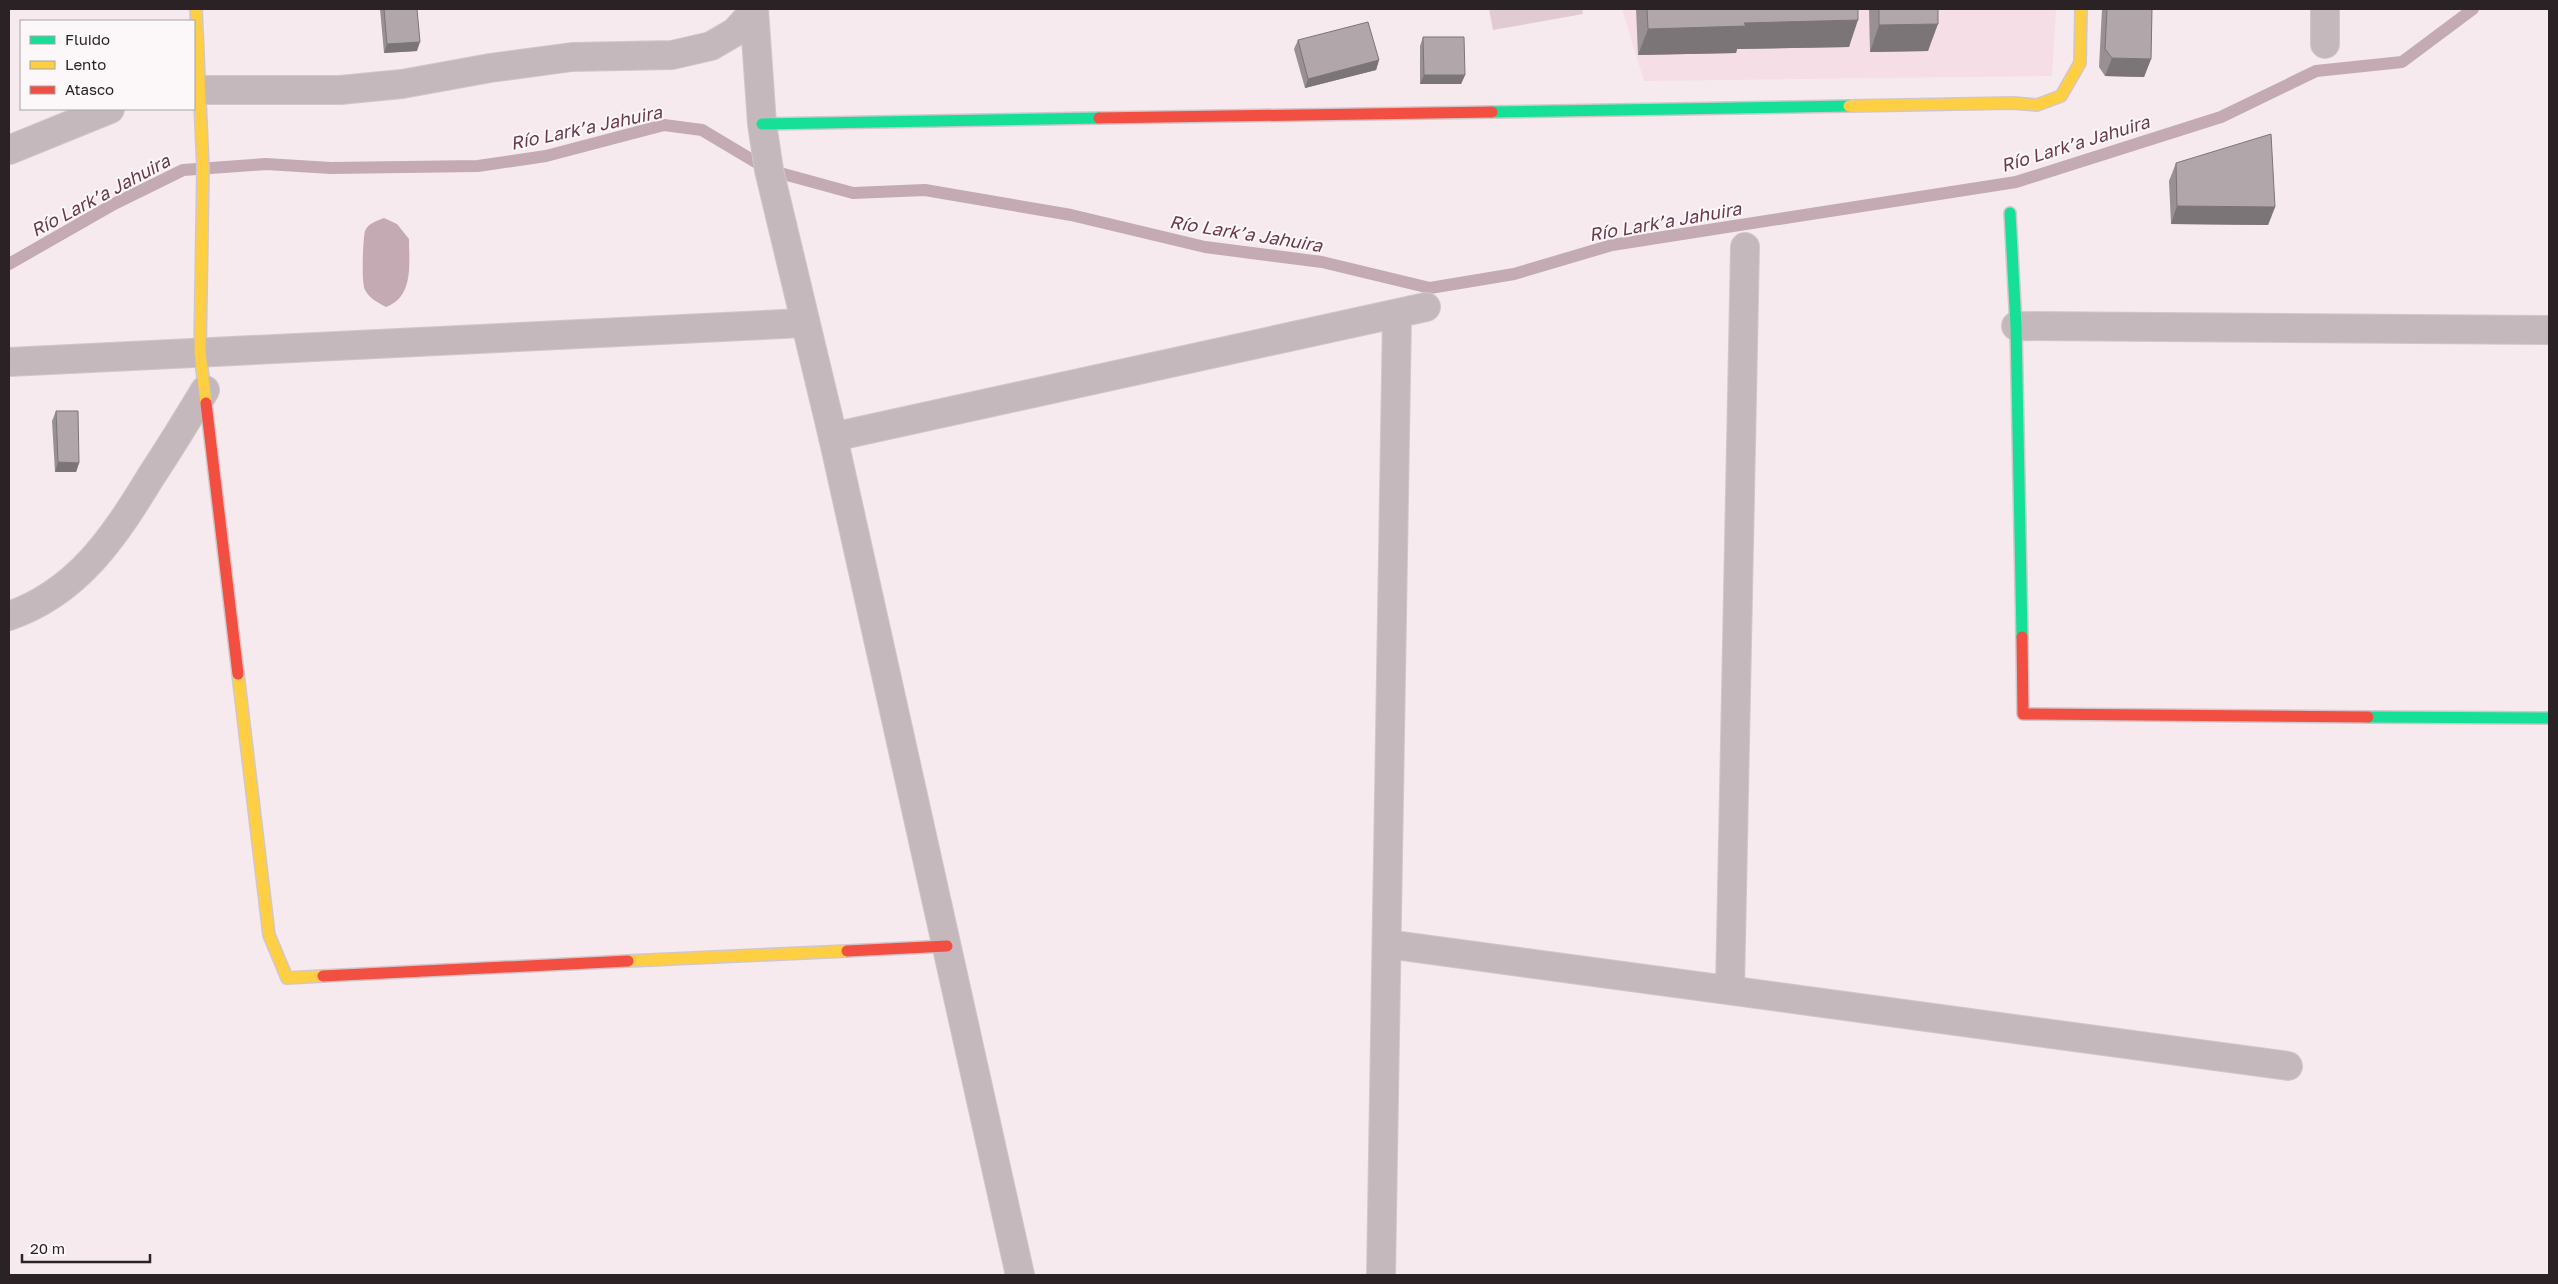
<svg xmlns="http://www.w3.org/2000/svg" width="2558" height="1284" font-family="'Golos Text',sans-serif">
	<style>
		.built { fill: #f5dee5 }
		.green { fill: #e1cbd2 }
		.water { fill: #c4aab2 }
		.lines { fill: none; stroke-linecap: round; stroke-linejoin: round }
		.stream { stroke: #c4aab2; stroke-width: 12 }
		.street-casing { stroke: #d1c7cb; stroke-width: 30 }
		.fast-casing { stroke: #d1c7cb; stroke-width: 14 }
		.slow-casing { stroke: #d1c7cb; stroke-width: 14 }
		.jam-casing { stroke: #d1c7cb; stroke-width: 14 }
		.street { stroke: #c5b8bc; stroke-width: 28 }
		.fast { stroke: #16e098; stroke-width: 11 }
		.slow { stroke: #ffcf43; stroke-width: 11 }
		.jam { stroke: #f24e42; stroke-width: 11 }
		.wall { fill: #989092 }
		.shaded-wall { fill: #7c7577 }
		.building { fill: #b1a7aa; stroke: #7c7577 }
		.labels { text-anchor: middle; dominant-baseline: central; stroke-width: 4; stroke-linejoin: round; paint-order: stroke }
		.water-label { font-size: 18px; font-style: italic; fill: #69384b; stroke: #fcf7f9 }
	</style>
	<rect width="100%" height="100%" fill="#f6eaee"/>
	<!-- built -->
	<path class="built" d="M1622 9H2056L2052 76 1644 81Z"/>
	<!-- green -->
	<path class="green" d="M1489 9H1582L1583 14 1493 30Z"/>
	<!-- water -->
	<path class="water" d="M384 218 397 224 409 239C409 264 414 297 386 307 377 302 370 299 365 290 361 283 363 239 365 231 368 223 377 221 384 218Z"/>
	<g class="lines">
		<!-- stream -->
		<path class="stream" d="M9 264 114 204 183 170 266 164 331 168 478 166 546 156 664 125 702 130 769 170 853 193 925 190 1071 215 1205 247 1322 262 1430 288 1514 274 1612 245 2016 182 2221 117 2316 71 2402 62 2473 9"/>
		<!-- street casing -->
		<g class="street-casing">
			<g id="street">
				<path d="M754 9 762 124 769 170 833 437 1020 1275"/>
				<path d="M2325 9V44"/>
				<path d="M194 90H340L402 84 490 68 572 57 672 55 711 46 735 32 754 11"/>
				<path d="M9 150 110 109"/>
				<path d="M2016 326 2549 330"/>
				<path d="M9 362 804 323"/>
				<path d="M833 437 1426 307"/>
				<path d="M9 616C78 592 114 537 150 478 169 449 187 420 205 390"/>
				<path d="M1387 944 2288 1066"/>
				<path d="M1730 990 1745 247"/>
				<path d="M1381 1275 1397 315"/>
			</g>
		</g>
		<!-- fast casing -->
		<g class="fast-casing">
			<g id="fast">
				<path d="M1492 112 1849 106"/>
				<path d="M762 124 1099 118"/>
				<path d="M2010 213 2016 326 2022 637"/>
				<path d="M2368 717 2549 718"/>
			</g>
		</g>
		<!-- slow casing -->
		<g class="slow-casing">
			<g id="slow">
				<path d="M196 9 203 169 200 352 206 403"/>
				<path d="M1849 106 2013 103 2037 105 2061 96 2080 63 2081 9"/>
				<path d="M238 674 269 935 287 978 323 976"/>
				<path d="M628 961 847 951"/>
			</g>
		</g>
		<!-- jam casing -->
		<g class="jam-casing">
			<g id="jam">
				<path d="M1099 118 1492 112"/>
				<path d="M206 403 238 674"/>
				<path d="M2022 637 2023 714 2368 717"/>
				<path d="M847 951 947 946"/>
				<path d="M323 976 628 961"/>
			</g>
		</g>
		<!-- street -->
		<use href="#street" class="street"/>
		<!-- fast -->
		<use href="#fast" class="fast"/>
		<!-- slow -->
		<use href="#slow" class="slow"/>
		<!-- jam -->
		<use href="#jam" class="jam"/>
	</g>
	<!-- wall -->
	<g class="wall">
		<path d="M380 9H417V51L384 53Z"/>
		<path d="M1636 9H1858L1849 47 1737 49 1736 53 1638 55Z"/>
		<path d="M1869 9H1938L1928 51 1870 52Z"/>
		<path d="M2102 9H2152L2151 59 2144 77 2105 76 2099 67Z"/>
		<path d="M1423 37 1465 75 1461 84H1420V46Z"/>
		<path d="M1298 40 1379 60 1376 70 1305 88 1294 49Z"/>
		<path d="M2176 163 2275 207 2268 225 2171 224 2169 181Z"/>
		<path d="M56 411 79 463 76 472H55L52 421Z"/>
	</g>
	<!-- shaded-wall -->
	<g class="shaded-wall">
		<path d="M1858 20 1849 47 1737 49 1736 53 1638 55 1648 29 1744 23Z"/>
		<path d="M1938 24 1928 51 1870 52 1879 25Z"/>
		<path d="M420 42 417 51 384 53 387 44Z"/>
		<path d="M2112 58 2151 59 2144 77 2105 76Z"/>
		<path d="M1379 60 1376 70 1305 88 1308 79Z"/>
		<path d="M1424 75H1465L1461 84H1420Z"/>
		<path d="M2177 206 2275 207 2268 225 2171 224Z"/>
		<path d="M58 462 79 463 76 472H55Z"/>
	</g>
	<!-- building -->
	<g class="building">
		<path d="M384 9H417L420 42 387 44Z"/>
		<path d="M1647 9H1858V20L1744 23 1746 26 1648 29Z"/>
		<path d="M1879 9H1938V24L1879 25Z"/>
		<path d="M2107 9H2152L2151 59 2112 58 2105 49Z"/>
		<path d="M1368 22 1379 60 1308 79 1298 40Z"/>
		<path d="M1423 37H1464L1465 75H1424Z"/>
		<path d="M2271 134 2275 207 2177 206 2176 163Z"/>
		<path d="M56 411H78L79 463 58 462Z"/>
	</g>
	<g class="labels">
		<!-- water labels -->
		<g class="water-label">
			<text transform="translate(586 127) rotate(-12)">Río Lark’a Jahuira</text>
			<text transform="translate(2075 143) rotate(-17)">Río Lark’a Jahuira</text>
			<text transform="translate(100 195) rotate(-28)">Río Lark’a Jahuira</text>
			<text transform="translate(1665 221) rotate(-10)">Río Lark’a Jahuira</text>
			<text transform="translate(1246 233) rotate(9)">Río Lark’a Jahuira</text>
		</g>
	</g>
	<!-- border -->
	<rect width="2558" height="1284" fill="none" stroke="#2b2225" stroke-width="20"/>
	<!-- legend -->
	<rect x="20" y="20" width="175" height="90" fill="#fcf7f9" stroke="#a8a2a4"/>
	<rect x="30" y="36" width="25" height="8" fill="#16e098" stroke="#a8a2a4"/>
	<text x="65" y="45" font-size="15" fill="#2b2225">Fluido</text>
	<rect x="30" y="61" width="25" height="8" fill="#ffcf43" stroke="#a8a2a4"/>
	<text x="65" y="70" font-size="15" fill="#2b2225">Lento</text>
	<rect x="30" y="86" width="25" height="8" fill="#f24e42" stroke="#a8a2a4"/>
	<text x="65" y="95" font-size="15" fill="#2b2225">Atasco</text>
	<!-- scale -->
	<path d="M22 1254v8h128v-8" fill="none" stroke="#2b2225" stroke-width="2.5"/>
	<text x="30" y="1254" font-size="15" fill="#2b2225" stroke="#fcf7f9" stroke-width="4" paint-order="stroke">20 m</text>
</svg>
